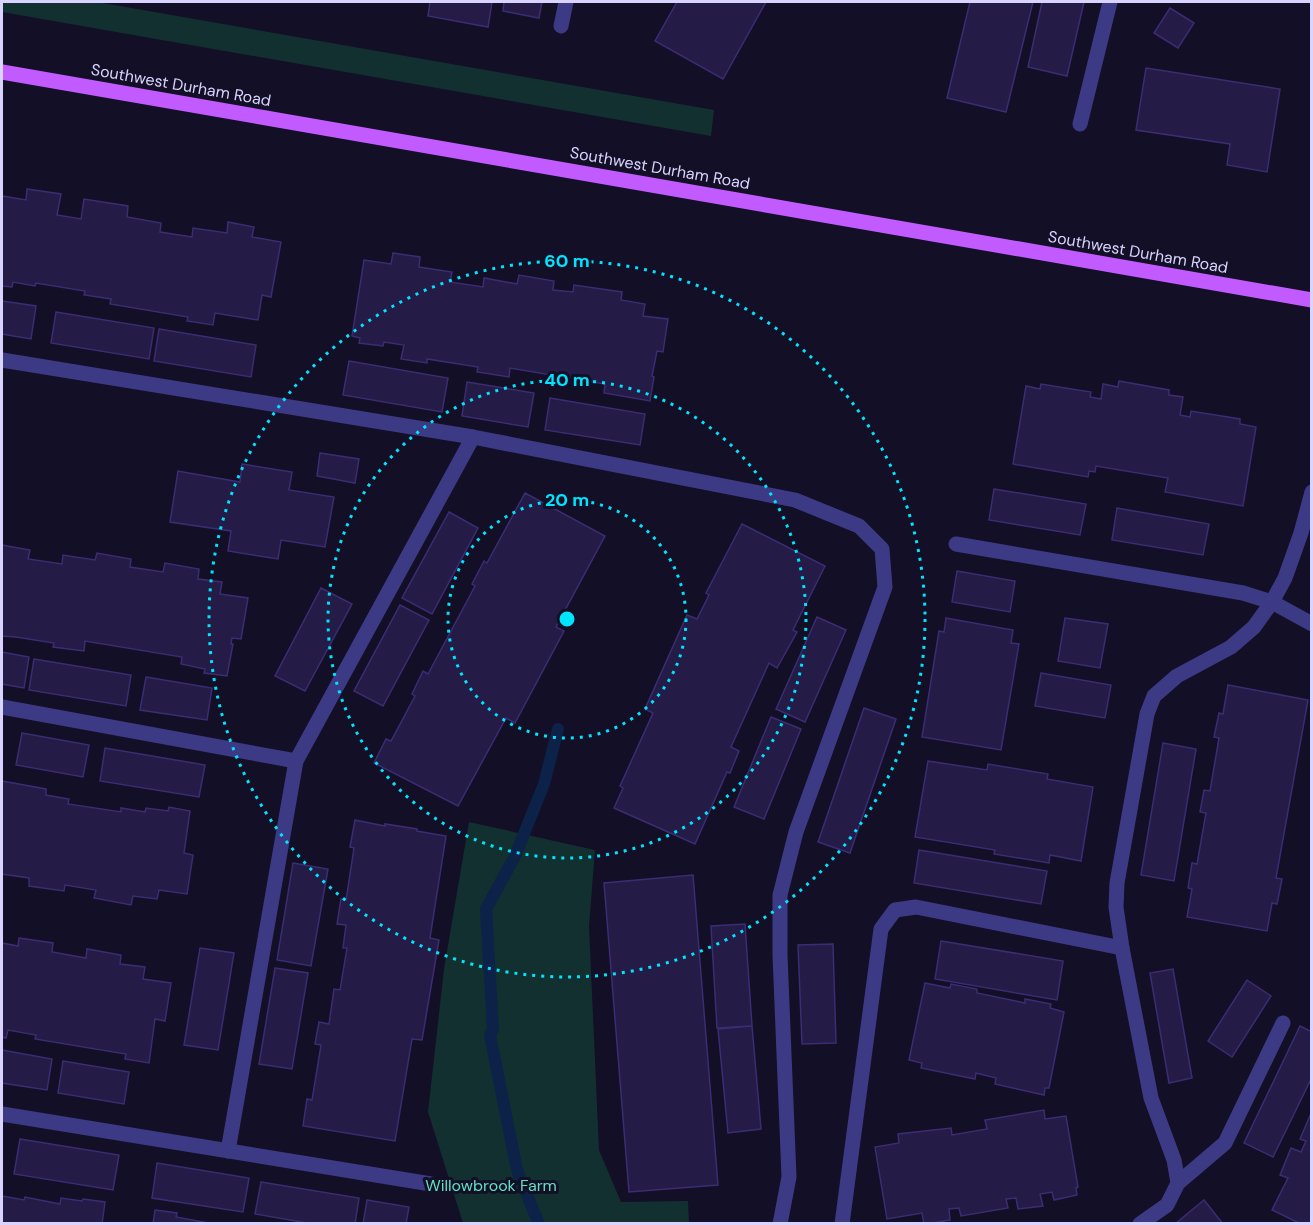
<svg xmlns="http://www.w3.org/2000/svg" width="1313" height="1225" font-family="'DM Sans',sans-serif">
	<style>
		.green { fill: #12302f }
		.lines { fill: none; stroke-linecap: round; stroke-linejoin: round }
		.stream { stroke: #0c2248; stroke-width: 12 }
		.building { fill: #241b47; stroke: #3b2d73; stroke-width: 1.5 }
		.lane { stroke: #3d3a85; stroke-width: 15 }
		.primary { stroke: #c25bff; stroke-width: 15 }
		.ring { fill: none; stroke: #00e5ff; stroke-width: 3; stroke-dasharray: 3 6 }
		.labels { text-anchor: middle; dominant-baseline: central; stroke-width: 6; stroke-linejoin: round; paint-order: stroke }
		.street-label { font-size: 16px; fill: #d9d4ff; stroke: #130f26 }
		.park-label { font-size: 16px; fill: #5fe0c0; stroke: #130f26 }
		.centre { fill: #00e5ff; stroke: #130f26; stroke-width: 3 }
		.ring-label { font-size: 18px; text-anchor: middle; font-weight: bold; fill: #00e5ff; stroke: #130f26; stroke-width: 6; stroke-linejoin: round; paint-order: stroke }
	</style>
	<rect width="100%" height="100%" fill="#130f26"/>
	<!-- green -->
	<g class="green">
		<path d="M2 2H97L714 110 711 136 2 12Z"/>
		<path d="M469 822 595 850 589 926 599 1150 621 1202 688 1201 689 1223H463L428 1112 444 969Z"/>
	</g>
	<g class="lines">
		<!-- stream -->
		<path class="stream" d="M539 1224 517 1170 490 1035 493 1029 486 909 515 856 544 784 558 729"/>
	</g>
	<!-- building -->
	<g class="building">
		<path d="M430 2H492L488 27 428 16Z"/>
		<path d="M504 2H542L539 18 503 11Z"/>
		<path d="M677 2H766L723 79 655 41Z"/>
		<path d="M970 2H1033L1006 112 947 98Z"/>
		<path d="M1042 2H1084L1067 76 1028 67Z"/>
		<path d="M1170 8 1194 23 1178 48 1154 33Z"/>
		<path d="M1146 68 1280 89 1267 172 1227 165 1230 144 1136 130Z"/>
		<path d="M27 189 61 194 57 215 81 219 84 199 128 206 127 217 161 223 160 232 192 237 193 228 227 233 228 222 254 227 252 237 281 242 271 297 262 295 258 320 215 313 213 325 187 321 188 317 110 304 111 299 84 295 85 291 36 283 35 286 13 282 12 287 2 286V196L26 200Z"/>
		<path d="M393 253 420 257 419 267 452 272 450 282 483 287 484 278 517 284 519 275 554 281 553 290 573 292 574 285 622 292 621 300 645 304 643 316 668 319 663 352 657 351 652 376 654 377 650 401 604 393 605 384 510 368 509 377 477 372 478 367 427 359V363L401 359 404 345 384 342 383 346 359 343 360 338 352 336 364 260 391 264Z"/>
		<path d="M2 301 36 306 31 339 2 334Z"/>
		<path d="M56 312 154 328 149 359 51 343Z"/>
		<path d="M159 329 256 345 251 377 154 361Z"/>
		<path d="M349 361 448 378 442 412 343 395Z"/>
		<path d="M1119 381 1169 390V395L1183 397 1180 415 1190 417 1191 411 1240 419V424L1256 427 1243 506 1165 492 1168 478 1096 466 1095 472 1089 471 1088 477 1013 464 1026 386 1040 389 1041 384 1091 392 1090 397 1101 399 1103 384 1118 387Z"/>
		<path d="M467 382 534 393 528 427 462 416Z"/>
		<path d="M550 398 645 414 640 445 545 430Z"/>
		<path d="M320 453 359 459 355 483 317 476Z"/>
		<path d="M242 464 292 472 289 490 334 497 325 547 281 540 278 559 228 551 231 531 170 522 178 471 240 482Z"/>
		<path d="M994 489 1086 504 1080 535 989 520Z"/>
		<path d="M525 493 605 536 556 627 564 631 515 723 506 718 458 806 374 763 386 739 391 741 415 696 412 694 423 671 428 674 475 586 472 584 484 561 487 563Z"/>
		<path d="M1117 508 1209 524 1203 555 1112 540Z"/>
		<path d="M449 512 478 528 432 614 402 598Z"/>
		<path d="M742 524 825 566 793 630 797 632 777 668 769 663 731 747 739 751 730 773 727 772 695 844 614 808 623 788 620 786 653 713 645 709 687 615 697 619 709 595 706 593Z"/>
		<path d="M2 545 30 550 28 559 62 564 63 555 95 560 97 553 131 559 130 567 163 572 165 563 199 569 198 579 222 582 220 594 248 598 241 639 232 638 231 644H233L227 676 204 673 205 669 181 664 182 657 85 641 84 651 53 647 54 643 16 637 2 636Z"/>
		<path d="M957 571 1015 581 1010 612 952 602Z"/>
		<path d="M321 588 352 604 305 691 275 676Z"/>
		<path d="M400 605 429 620 383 706 354 691Z"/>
		<path d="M817 617 846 630 805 722 776 709Z"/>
		<path d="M946 618 1013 630 1011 643 1019 644 1001 750 922 737 939 631 944 632Z"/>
		<path d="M1065 618 1108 624 1100 668 1058 661Z"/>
		<path d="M2 652 29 657 24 688 2 684Z"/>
		<path d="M34 659 131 675 126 706 29 690Z"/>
		<path d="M1041 673 1111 685 1105 718 1035 706Z"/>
		<path d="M146 677 212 688 207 720 140 710Z"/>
		<path d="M1228 685 1308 700 1276 878 1282 879 1277 904 1272 903 1267 931 1187 917 1192 889 1188 888 1192 863 1197 864 1206 813 1200 812 1204 790 1210 791 1219 738 1214 737 1219 713 1223 714Z"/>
		<path d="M864 708 896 719 850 853 818 842Z"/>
		<path d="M771 717 801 729 764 819 734 807Z"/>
		<path d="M22 733 89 745 83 777 16 765Z"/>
		<path d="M1163 743 1196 749 1174 881 1141 875Z"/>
		<path d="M105 748 205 765 199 797 100 781Z"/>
		<path d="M928 761 987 770 988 764 1048 774 1047 779 1093 787 1081 861 1050 855 1049 863 994 854 995 850 915 837Z"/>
		<path d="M2 781 46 789V795L69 799 68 804 121 812V808L145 812 146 808 168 811 169 807 190 811 184 853 193 855 187 894 159 890 157 899 133 896 131 905 94 898 96 890 65 885 64 891 29 886V878L2 874Z"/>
		<path d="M355 820 385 826V824L417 829V831L446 836 430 938 439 940 422 1040 412 1039 395 1141 303 1126 307 1099 312 1100 321 1045 315 1044 319 1022 329 1024 334 989 340 990 347 948H343L346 925 337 924 341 899 346 900 354 848 350 847Z"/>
		<path d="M919 850 1047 871 1041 904 914 883Z"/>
		<path d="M293 863 328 869 311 966 277 960Z"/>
		<path d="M693 875 718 1185 629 1192 604 883Z"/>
		<path d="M745 924 752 1026 717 1028 711 926Z"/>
		<path d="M19 938 53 943 52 952 86 958 87 949 121 955 120 964 145 967 143 979 171 983 165 1021 155 1019 149 1063 125 1059 126 1054 35 1039 36 1035 8 1030 6 1038 2 1037V943L18 946Z"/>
		<path d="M941 941 1063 961 1057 1000 935 979Z"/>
		<path d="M833 944 836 1043 802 1044 798 945Z"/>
		<path d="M200 948 234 953 218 1050 184 1045Z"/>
		<path d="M275 968 308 973 292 1069 259 1064Z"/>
		<path d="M1173 969 1192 1078 1169 1083 1150 973Z"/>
		<path d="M1247 980 1271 996 1232 1057 1208 1041Z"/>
		<path d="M925 983 950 988 951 984 977 989V993L1025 1003V999L1051 1004 1050 1008 1064 1012 1049 1088H1045L1044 1095 995 1084 996 1078 976 1073 975 1079 921 1068 922 1063 909 1060Z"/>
		<path d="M752 1026 761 1129 728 1133 718 1029Z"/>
		<path d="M1300 1026 1312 1032V1077L1273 1157 1244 1143Z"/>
		<path d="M2 1050 52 1059 47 1090 2 1083Z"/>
		<path d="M63 1061 129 1072 124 1104 58 1093Z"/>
		<path d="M1044 1110 1045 1119 1066 1116 1078 1187 1076 1188 1077 1195 1054 1200 1052 1192 1040 1194 1043 1206 1018 1209 1016 1198 1006 1199 1008 1208 961 1216 959 1208 949 1209 950 1220 926 1224H924L922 1213 887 1219 875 1147 899 1143 898 1134 951 1128 952 1135 987 1129 985 1120Z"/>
		<path d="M1312 1111V1224H1301L1272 1210 1288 1178 1280 1175 1291 1148 1301 1152 1306 1141 1300 1139Z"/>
		<path d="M20 1139 119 1155 113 1190 14 1174Z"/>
		<path d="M157 1163 249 1178 243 1212 152 1198Z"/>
		<path d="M261 1182 359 1198 355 1224H313L255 1214Z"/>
		<path d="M2 1196 24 1200 25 1197 60 1204 61 1198 82 1201 83 1199 105 1202 102 1224H2Z"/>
		<path d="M367 1200 409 1207 406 1224H363Z"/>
		<path d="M1204 1200 1223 1224H1175Z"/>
		<path d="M155 1210 177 1213 176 1217 214 1224H153Z"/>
	</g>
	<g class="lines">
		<!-- lane -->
		<g class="lane">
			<path d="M561 26 566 2"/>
			<path d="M1080 124 1110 2"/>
			<path d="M2 360 473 437 795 500 859 526 882 549 885 587 796 832 780 895V955L789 1177 780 1224"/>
			<path d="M956 544 1243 593 1272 602 1312 624"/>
			<path d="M2 707 296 761 473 437"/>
			<path d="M2 1114 431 1184"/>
			<path d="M228 1151 296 761"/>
			<path d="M1178 1183 1174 1160 1151 1098 1122 948 1116 907 1117 883 1147 714 1154 696 1177 676 1231 647 1254 627 1272 602 1285 578 1301 533 1312 492"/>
			<path d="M842 1224 881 929 895 910 916 907 1122 948"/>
			<path d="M1140 1224 1167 1205 1178 1183 1225 1143 1283 1023"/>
		</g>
		<!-- primary -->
		<path class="primary" d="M2 72 1312 300"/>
	</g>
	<!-- distance rings -->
	<g class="ring">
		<circle cx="567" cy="619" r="119"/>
		<circle cx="567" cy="619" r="239"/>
		<circle cx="567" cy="619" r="358"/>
	</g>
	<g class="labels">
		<!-- street labels -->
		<g class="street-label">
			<text transform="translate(181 85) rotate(10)">Southwest Durham Road</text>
			<text transform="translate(660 168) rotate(10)">Southwest Durham Road</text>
			<text transform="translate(1138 252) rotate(10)">Southwest Durham Road</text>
		</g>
		<!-- park labels -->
		<g class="park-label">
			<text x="491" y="1185">Willowbrook Farm</text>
		</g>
	</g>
	<circle cx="567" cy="619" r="9" class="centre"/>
	<g class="ring-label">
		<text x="567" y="267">60 m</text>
		<text x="567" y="386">40 m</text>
		<text x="567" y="506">20 m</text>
	</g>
	<!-- border -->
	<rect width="1313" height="1225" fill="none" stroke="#d9d4ff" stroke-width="6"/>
</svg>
